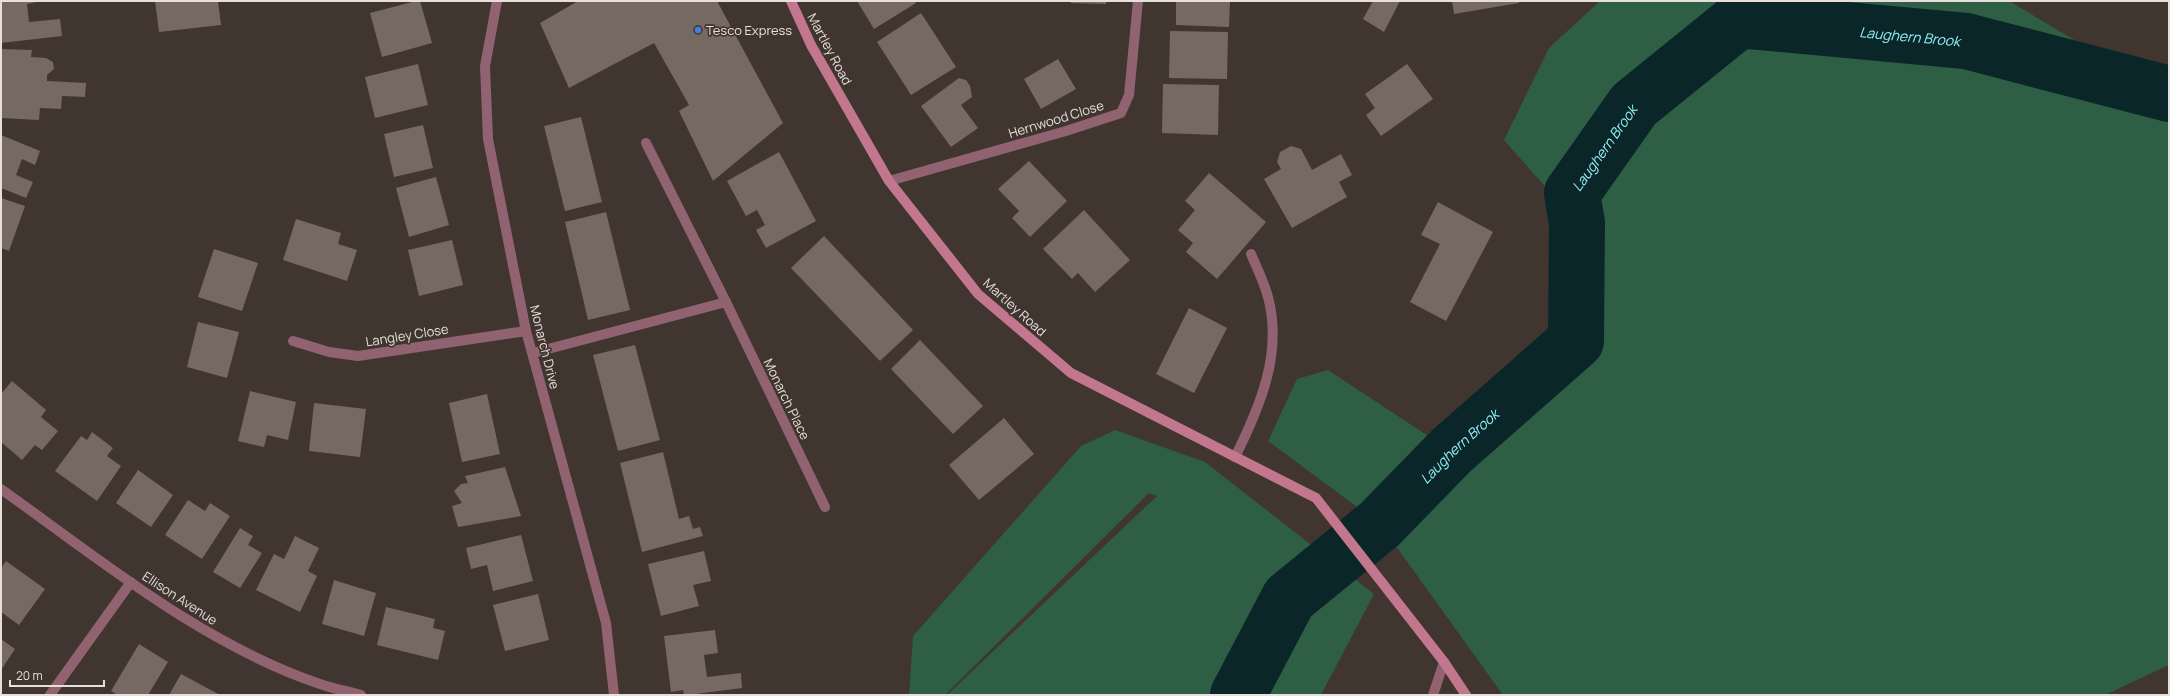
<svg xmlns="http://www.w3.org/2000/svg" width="2170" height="696" font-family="Manrope,sans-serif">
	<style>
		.green { fill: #2e5e44 }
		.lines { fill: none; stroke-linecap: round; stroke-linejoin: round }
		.river { stroke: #0a2628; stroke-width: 56 }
		.building { fill: #766962 }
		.lane { stroke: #916270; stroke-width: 10 }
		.street { stroke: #916270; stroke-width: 10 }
		.secondary { stroke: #c2778f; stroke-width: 10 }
		.shop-dot { fill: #3f7fe0; stroke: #40352f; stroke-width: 1.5 }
		.labels { text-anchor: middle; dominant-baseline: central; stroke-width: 3.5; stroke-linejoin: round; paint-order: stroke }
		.poi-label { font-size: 13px; fill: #e6dfdb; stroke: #40352f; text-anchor: start }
		.street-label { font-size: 13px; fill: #e6dfdb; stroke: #40352f }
		.water-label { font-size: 14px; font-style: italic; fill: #92f1f9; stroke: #40352f }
	</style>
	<rect width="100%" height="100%" fill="#40352f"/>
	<!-- green -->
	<g class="green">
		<path d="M1600 1H2009L2162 92 2169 94V665L2105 695H1503L1380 524 1268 441 1297 379 1328 370 1451 451 1576 341 1577 223 1504 140 1549 48Z"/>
		<path d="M1115 430 1205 462 1374 594 1321 695H947L1157 496 1149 493 945 695H909L913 636 1081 446Z"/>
	</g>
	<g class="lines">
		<!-- river -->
		<path class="river" id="s1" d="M1238 695 1289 598 1380 524 1451 451 1576 341 1577 223 1572 193 1634 105 1739 20 1966 41 2169 94"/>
	</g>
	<!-- building -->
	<g class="building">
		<path d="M1 1H41L27 4 29 22 60 19 62 36 1 43Z"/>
		<path d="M155 1H218L221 25 159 32Z"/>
		<path d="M416 1H420L432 43 382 57 370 13Z"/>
		<path d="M578 1H717L783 123 713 181 679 111 689 105 654 43 569 88 540 23Z"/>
		<path d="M857 1H915L916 3 874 29Z"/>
		<path d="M1071 1H1106V4L1071 3Z"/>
		<path d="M1176 1H1230L1229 27 1176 25Z"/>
		<path d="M1373 1H1400L1384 32 1363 19Z"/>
		<path d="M1452 1H1519V3L1454 14Z"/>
		<path d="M921 13 956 67 911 95 877 42Z"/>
		<path d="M1170 31 1228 32 1227 79 1169 78Z"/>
		<path d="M1 49 32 50 31 57 46 58 53 62 54 69 47 75V81L86 83 85 97 62 96 61 109 40 108 39 120 1 118Z"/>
		<path d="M1058 59 1076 89 1041 109 1024 79Z"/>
		<path d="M418 64 428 105 375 118 365 77Z"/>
		<path d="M1407 64 1433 99 1381 136 1366 115 1375 108 1365 94Z"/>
		<path d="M959 78 966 80 970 86 972 97 961 105 978 128 951 147 921 106Z"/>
		<path d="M1163 84 1219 85 1218 135 1162 133Z"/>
		<path d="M581 117 602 202 565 211 544 126Z"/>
		<path d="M423 125 433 168 394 177 384 134Z"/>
		<path d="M1 135 40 151 35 165 22 159 16 175 33 182 26 198 1 188Z"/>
		<path d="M1291 146 1301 149 1312 170 1341 154 1352 175 1339 182 1347 197 1292 228 1264 179 1281 169 1277 162 1280 152Z"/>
		<path d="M779 152 816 221 766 248 756 230 765 225 757 210 746 216 727 181Z"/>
		<path d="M1029 161 1067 201 1030 237 1012 218 1019 211 998 189Z"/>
		<path d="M1209 173 1266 222 1217 279 1186 252 1193 243 1178 230 1195 210 1185 201Z"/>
		<path d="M436 177 449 225 409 237 396 188Z"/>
		<path d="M1 198 25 206 9 251 1 248Z"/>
		<path d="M1438 202 1493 232 1446 321 1410 302 1440 244 1421 235Z"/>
		<path d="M1084 210 1130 260 1095 292 1078 273 1072 279 1043 249Z"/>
		<path d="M606 212 630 310 588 320 565 222Z"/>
		<path d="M296 219 341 233 338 244 357 250 347 281 283 260Z"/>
		<path d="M824 236 913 330 880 361 791 268Z"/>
		<path d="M452 240 463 285 419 296 408 250Z"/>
		<path d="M214 249 258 263 242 311 198 297Z"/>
		<path d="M1189 308 1227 328 1194 393 1156 374Z"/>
		<path d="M198 322 239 332 227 378 187 367Z"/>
		<path d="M920 340 983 406 953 434 891 369Z"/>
		<path d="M635 345 660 440 618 451 593 355Z"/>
		<path d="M12 381 46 410 41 417 58 431 42 450 35 445 22 460 1 442V394Z"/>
		<path d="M250 391 296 402 288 440 267 435 264 447 238 441Z"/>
		<path d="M487 394 500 454 462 462 449 403Z"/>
		<path d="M314 403 366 409 360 457 309 451Z"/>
		<path d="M1004 418 1034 454 979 500 949 465Z"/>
		<path d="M92 432 113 448 107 456 121 466 97 501 55 471 81 436 87 440Z"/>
		<path d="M663 452 679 519 689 516 693 529 700 527 703 536 642 552 620 463Z"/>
		<path d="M505 467 521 516 458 527 452 506 462 503 454 491 461 484 468 483 465 476Z"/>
		<path d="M138 470 173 495 151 527 116 503Z"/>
		<path d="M188 500 205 511 210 503 230 516 202 559 165 535Z"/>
		<path d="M240 528 253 536 248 545 262 553 240 588 213 572Z"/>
		<path d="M521 535 533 581 493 591 487 565 471 569 466 548Z"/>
		<path d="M295 536 319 548 308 571 317 576 300 612 256 590 274 554 284 559Z"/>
		<path d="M704 551 711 581 693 585 699 606 661 616 648 564Z"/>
		<path d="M6 561 45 589 19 625 1 612V568Z"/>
		<path d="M334 580 376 593 364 636 322 624Z"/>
		<path d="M538 594 549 640 505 651 493 605Z"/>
		<path d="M386 607 435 619 433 628 445 631 438 660 377 645Z"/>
		<path d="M715 630 718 653 704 655 707 677 741 673 742 688 688 695H684L683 690 671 692 664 636Z"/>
		<path d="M1 639 15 649 1 670Z"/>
		<path d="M139 644 168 662 148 695H118L111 691Z"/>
		<path d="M181 674 220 695H169Z"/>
	</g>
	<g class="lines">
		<!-- lane -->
		<g class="lane">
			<path d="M1235 457C1260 407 1283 353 1268 297 1264 282 1257 268 1251 254"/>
			<path d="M1433 695 1444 662"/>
		</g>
		<!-- street -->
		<g class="street">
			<path d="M497 1 485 66 488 139 526 331 606 623 614 695"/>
			<path d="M646 143 726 302 825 507"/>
			<path d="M889 181 1066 131 1121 113 1129 95 1138 1"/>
			<path d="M293 341 329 352 358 356 526 331"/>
			<path d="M533 353 726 302"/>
			<path d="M1 489C102 561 202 644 320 684 334 689 348 691 361 695"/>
			<path d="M50 695 131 582"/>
		</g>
		<!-- secondary -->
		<path class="secondary" d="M791 1 811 45 889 181 978 294 1071 373 1316 498 1444 662 1466 695"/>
	</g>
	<!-- markers -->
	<circle class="shop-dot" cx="698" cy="30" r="4"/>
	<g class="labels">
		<!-- poi labels -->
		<g class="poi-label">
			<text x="706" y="30">Tesco Express</text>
		</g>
		<!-- street labels -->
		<g class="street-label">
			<text transform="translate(830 49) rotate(62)">Martley Road</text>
			<text transform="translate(1056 119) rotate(-17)">Hernwood Close</text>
			<text transform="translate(1015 307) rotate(42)">Martley Road</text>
			<text transform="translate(407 335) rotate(-9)">Langley Close</text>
			<text transform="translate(545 347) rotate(76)">Monarch Drive</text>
			<text transform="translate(787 399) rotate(64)">Monarch Place</text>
			<text transform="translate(180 598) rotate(33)">Ellison Avenue</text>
		</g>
		<!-- water labels -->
		<g class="water-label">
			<text stroke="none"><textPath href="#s1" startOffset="1058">Laughern Brook</textPath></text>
			<text stroke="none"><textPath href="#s1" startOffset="699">Laughern Brook</textPath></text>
			<text stroke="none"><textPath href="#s1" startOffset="338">Laughern Brook</textPath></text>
		</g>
	</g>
	<!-- border -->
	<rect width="2170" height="696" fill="none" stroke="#e6dfdb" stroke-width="4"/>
	<!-- scale -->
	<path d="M10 680v6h94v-6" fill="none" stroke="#e6dfdb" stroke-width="2"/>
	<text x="16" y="680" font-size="12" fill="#e6dfdb" stroke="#40352f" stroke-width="3" paint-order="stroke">20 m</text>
</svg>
